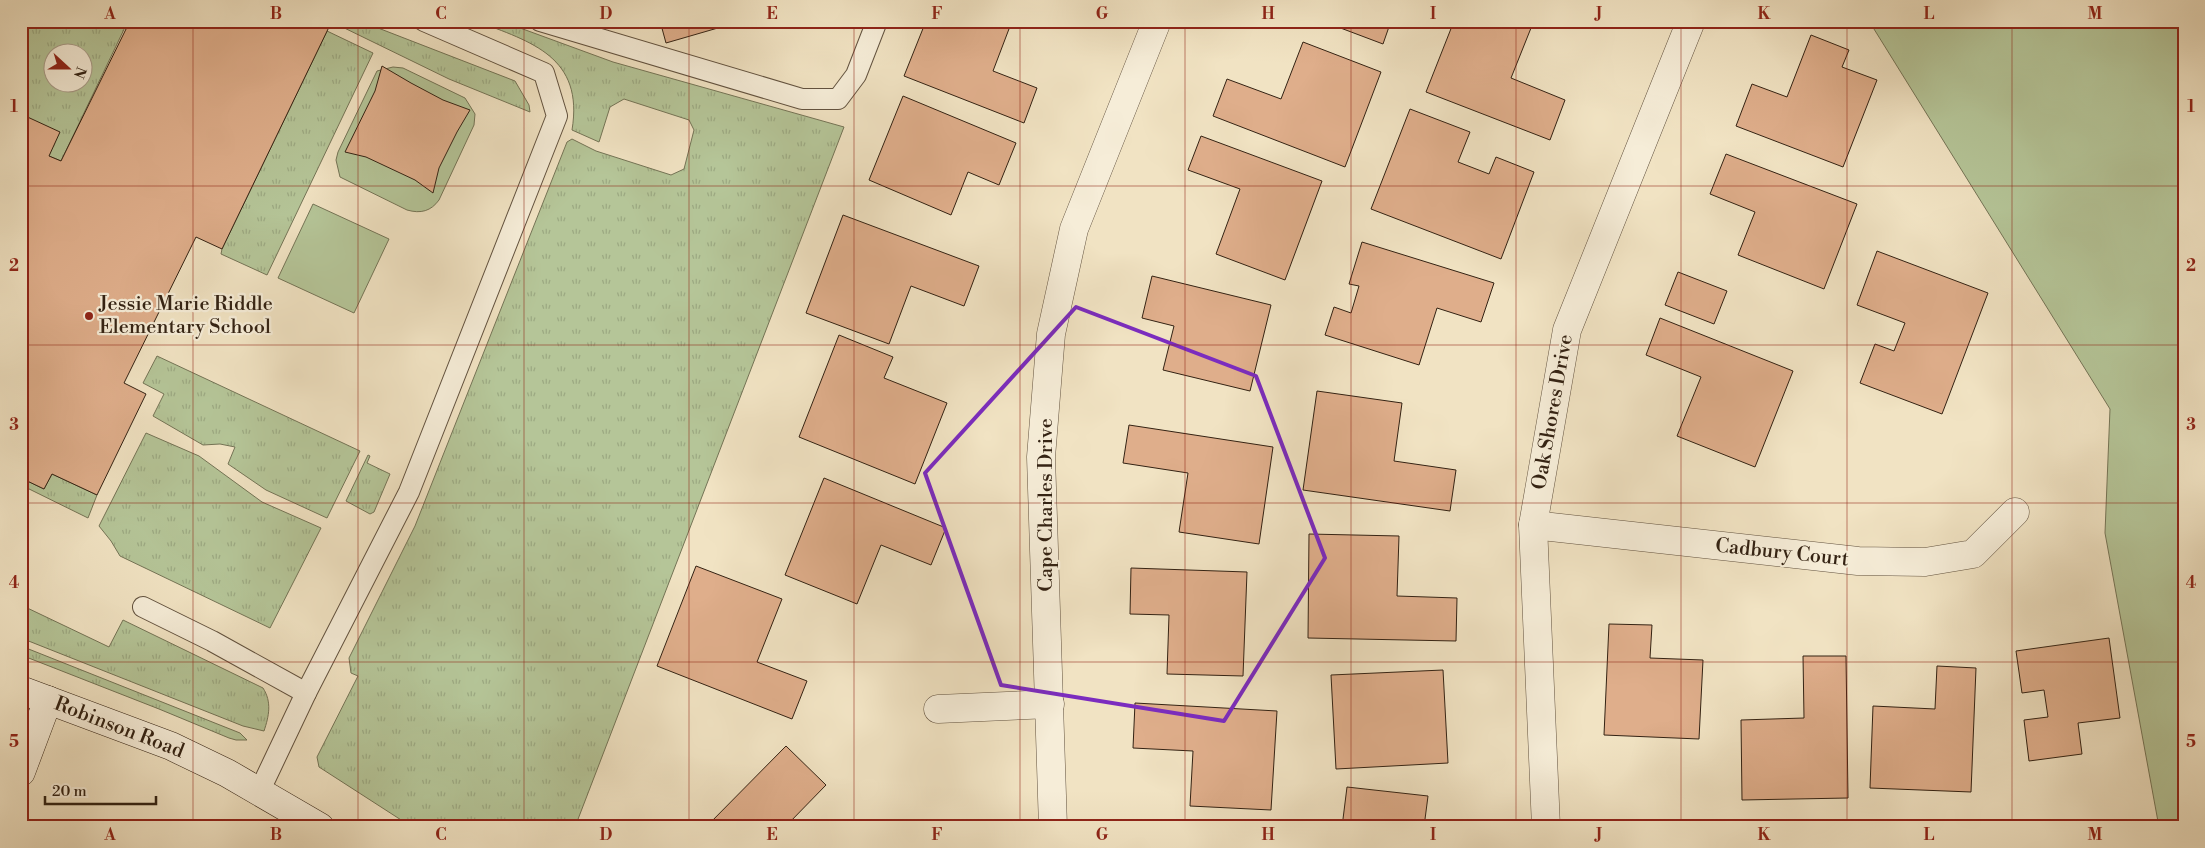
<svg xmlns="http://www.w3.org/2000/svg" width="2205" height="848" font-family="'Libre Bodoni',serif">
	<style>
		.grass { fill: url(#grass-tufts); stroke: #747456; fill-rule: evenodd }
		.green { fill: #b5c598; stroke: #747456 }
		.building { fill: #dfae8b; stroke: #332213 }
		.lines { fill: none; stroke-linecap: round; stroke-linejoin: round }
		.lane-casing { stroke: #62523f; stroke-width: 22 }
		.street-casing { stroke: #62523f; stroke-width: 29 }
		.secondary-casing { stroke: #332213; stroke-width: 29 }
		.lane { stroke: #f6edd8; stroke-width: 20 }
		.street { stroke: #f6edd8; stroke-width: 28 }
		.secondary { stroke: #f6edd8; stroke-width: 28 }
		.marked { fill: none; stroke: #7b2cbf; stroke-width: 4; stroke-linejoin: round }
		.grid { fill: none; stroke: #8f2418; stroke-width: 1; stroke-opacity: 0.55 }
		.poi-dot { fill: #8f2418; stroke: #f6edd8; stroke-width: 2 }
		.labels { text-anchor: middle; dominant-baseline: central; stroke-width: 4.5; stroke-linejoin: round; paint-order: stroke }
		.poi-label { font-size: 20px; fill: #332213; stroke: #f6edd8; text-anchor: start }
		.street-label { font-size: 20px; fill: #332213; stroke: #f6edd8 }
		.neatline { fill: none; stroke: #8f2418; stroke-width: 2 }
		.grid-label { font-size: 16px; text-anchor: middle; font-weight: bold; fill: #8f2418 }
	</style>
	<defs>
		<pattern id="grass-tufts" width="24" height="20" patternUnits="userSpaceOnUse" patternTransform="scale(1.25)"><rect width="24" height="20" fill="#b5c598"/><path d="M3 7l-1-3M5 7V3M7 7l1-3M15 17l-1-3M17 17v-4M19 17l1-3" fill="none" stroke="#9ca982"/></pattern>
	</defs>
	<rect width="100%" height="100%" fill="#f1e3c3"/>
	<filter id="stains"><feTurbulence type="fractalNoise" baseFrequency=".004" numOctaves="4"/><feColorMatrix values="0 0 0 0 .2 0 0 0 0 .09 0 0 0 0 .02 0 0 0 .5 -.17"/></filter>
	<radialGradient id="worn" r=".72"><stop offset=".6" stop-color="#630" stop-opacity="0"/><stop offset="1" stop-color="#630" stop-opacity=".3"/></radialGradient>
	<!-- grass -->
	<g class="grass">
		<path d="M28 21H128L61 161 49 156 21 114V35ZM52 52H82V82H52Z"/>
		<path d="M330 21H360L515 81 529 105 530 112 449 79Z"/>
		<path d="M476 21H501L613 62 844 127 575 827H412L319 767 317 757 358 676 351 673 349 658 415 526 567 142 572 139 596 151 671 175 684 169 694 130 689 120 624 99 610 107 599 142 572 130C584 57 532 42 476 21Z"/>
		<path d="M327 31 373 53 267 275 221 254 222 249Z"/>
		<path d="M157 356 360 451 327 518 266 490 228 464 235 447 220 444 203 445 153 416 164 394 143 383Z"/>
		<path d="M146 433 199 456 262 502 321 528 270 628 120 556 111 541 99 526Z"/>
		<path d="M368 455 370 456 367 463 390 474 374 512 370 514 346 501Z"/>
		<path d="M52 474 97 495 88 518 21 485V478L44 489Z"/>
		<path d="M21 605 109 647 123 620 263 688C272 702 269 716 264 731L243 726 21 638Z"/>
		<path d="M21 646 240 733 247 740H236L229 738 159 709 21 655Z"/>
	</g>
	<!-- green -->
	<g class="green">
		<path d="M1869 21H2184V827H2159L2105 533 2110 409Z"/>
		<path d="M393 67 403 68 465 98 475 114 474 125 439 200C431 211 421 214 407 210L340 177 336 160 338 152 377 71Z"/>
		<path d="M313 204 389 239 354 313 278 278Z"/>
	</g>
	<!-- building -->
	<g class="building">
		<path d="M130 21H322L330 25 222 249 196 237 124 383 146 394 97 495 52 474 44 489 21 478V114L60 132 49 156 61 161Z"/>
		<path d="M660 21H742L666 43Z"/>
		<path d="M926 21H1012L993 71 1037 88 1024 123 904 76Z"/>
		<path d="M1322 21H1391L1383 44Z"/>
		<path d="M1454 21H1528L1533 23 1511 78 1565 100 1550 140 1426 92Z"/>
		<path d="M1811 35 1849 50 1842 67 1877 80 1843 167 1736 126 1752 84 1787 97Z"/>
		<path d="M1303 42 1381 72 1345 167 1213 116 1227 79 1281 99Z"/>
		<path d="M382 66 411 83 443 100 470 110 457 132 439 168 433 193 415 180 366 157 345 152 375 91Z"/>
		<path d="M903 96 1016 143 999 185 968 172 951 215 869 180Z"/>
		<path d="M1410 109 1470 132 1458 162 1489 174 1496 157 1534 172 1501 259 1371 209Z"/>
		<path d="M1201 136 1322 181 1285 280 1216 254 1240 189 1188 170Z"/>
		<path d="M1726 154 1857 204 1824 289 1738 255 1755 212 1710 194Z"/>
		<path d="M843 215 979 266 964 306 911 286 889 344 806 313Z"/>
		<path d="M1362 242 1494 283 1481 322 1437 308 1419 365 1325 335 1334 307 1351 313 1359 286 1349 284Z"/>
		<path d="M1877 251 1988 293 1942 414 1860 383 1875 344 1894 351 1905 323 1857 305Z"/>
		<path d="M1678 272 1727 291 1714 324 1665 305Z"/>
		<path d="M1152 276 1271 305 1250 391 1163 370 1174 326 1142 318Z"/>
		<path d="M1660 318 1793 371 1755 467 1677 436 1701 377 1646 355Z"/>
		<path d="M839 335 893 357 884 378 947 403 915 484 799 437Z"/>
		<path d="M1317 391 1402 403 1394 461 1456 470 1450 511 1303 490Z"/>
		<path d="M1129 425 1273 447 1259 544 1179 532 1188 473 1123 463Z"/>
		<path d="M824 478 946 528 931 565 881 545 857 604 785 575Z"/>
		<path d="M1309 534 1399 536 1397 596 1457 598 1456 641 1308 638Z"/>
		<path d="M696 566 782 599 757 662 807 681 792 719 657 666Z"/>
		<path d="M1131 568 1247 572 1243 676 1167 674 1169 615 1130 614Z"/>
		<path d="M1609 624 1652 625 1650 658 1703 660 1699 739 1604 735Z"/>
		<path d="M2109 638 2120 718 2078 723 2082 754 2029 761 2024 720 2048 717 2044 690 2022 693 2016 651Z"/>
		<path d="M1803 656H1846L1848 798 1742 800 1741 720 1804 718Z"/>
		<path d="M1937 666 1976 668 1971 792 1870 788 1873 706 1935 709Z"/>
		<path d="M1443 670 1448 763 1336 769 1331 675Z"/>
		<path d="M1135 703 1277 711 1271 810 1190 806 1193 751 1133 748Z"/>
		<path d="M786 746 826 785 787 825 789 827H706Z"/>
		<path d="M1347 787 1428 796 1424 827H1342Z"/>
	</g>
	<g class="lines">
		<!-- lane casing -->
		<g class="lane-casing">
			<g id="lane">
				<path d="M540 21 802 99H838L856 75 877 21"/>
				<path d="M143 607 212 641 306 693 260 790"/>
				<path d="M306 693 409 492 557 116 544 73 424 21"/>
			</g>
		</g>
		<!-- street casing -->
		<g class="street-casing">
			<g id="street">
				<path d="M1533 525 1858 561 1925 562 1973 554 2015 512"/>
				<path d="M938 709 1050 704"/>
				<path d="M1053 827 1041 457 1051 334 1074 229 1157 21"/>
				<path d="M1546 827 1533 525 1567 330 1691 21"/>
			</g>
		</g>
		<!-- secondary casing -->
		<g class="secondary-casing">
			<g id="secondary">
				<path d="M21 690 171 746 227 773 320 827"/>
				<path d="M21 772 48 700"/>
			</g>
		</g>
		<!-- lane -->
		<use href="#lane" class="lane"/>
		<!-- street -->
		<use href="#street" class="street"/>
		<!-- secondary -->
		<use href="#secondary" class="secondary"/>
	</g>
	<!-- marked area -->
	<path class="marked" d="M1076 307 1256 376 1325 558 1224 721 1001 685 925 473Z"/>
	<!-- grid -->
	<path class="grid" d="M193 21V827M358 21V827M524 21V827M689 21V827M854 21V827M1020 21V827M1185 21V827M1351 21V827M1516 21V827M1681 21V827M1847 21V827M2012 21V827M21 186H2184M21 345H2184M21 503H2184M21 662H2184"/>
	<!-- markers -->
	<circle class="poi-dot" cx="89" cy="316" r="5"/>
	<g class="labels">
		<!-- poi labels -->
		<g class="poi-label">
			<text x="99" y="304">Jessie Marie Riddle<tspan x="99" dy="23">Elementary School</tspan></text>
		</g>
		<!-- street labels -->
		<g class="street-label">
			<text transform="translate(1553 412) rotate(-80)">Oak Shores Drive</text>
			<text transform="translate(1046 505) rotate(-90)">Cape Charles Drive</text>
			<text transform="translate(1782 553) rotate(6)">Cadbury Court</text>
			<text transform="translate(119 728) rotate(21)">Robinson Road</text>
		</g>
	</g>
	<!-- margin -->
	<rect width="2205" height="848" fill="none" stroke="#f1e3c3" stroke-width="55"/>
	<!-- north arrow -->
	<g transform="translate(68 68) rotate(111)"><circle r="24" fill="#f6edd8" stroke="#a89c89"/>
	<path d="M0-4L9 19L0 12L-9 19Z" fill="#8f2418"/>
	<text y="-8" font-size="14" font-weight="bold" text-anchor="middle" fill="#332213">N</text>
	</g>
	<!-- scale -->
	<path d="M45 796v8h111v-8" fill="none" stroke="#332213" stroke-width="2.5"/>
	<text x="52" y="796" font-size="15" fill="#332213" stroke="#f6edd8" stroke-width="4" paint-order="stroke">20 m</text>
	<rect x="28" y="28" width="2150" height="792" class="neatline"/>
	<g class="grid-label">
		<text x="110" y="19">A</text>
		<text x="276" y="19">B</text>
		<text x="441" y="19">C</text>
		<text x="606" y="19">D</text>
		<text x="772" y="19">E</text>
		<text x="937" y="19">F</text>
		<text x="1102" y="19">G</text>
		<text x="1268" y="19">H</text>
		<text x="1433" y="19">I</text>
		<text x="1599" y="19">J</text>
		<text x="1764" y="19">K</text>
		<text x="1929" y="19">L</text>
		<text x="2095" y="19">M</text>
		<text x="14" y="112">1</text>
		<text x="2191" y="112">1</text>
		<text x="14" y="271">2</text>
		<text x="2191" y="271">2</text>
		<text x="14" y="430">3</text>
		<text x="2191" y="430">3</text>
		<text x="14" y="588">4</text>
		<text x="2191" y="588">4</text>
		<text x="14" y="747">5</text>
		<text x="2191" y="747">5</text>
		<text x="110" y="840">A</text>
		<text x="276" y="840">B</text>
		<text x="441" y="840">C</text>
		<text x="606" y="840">D</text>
		<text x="772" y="840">E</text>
		<text x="937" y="840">F</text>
		<text x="1102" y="840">G</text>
		<text x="1268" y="840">H</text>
		<text x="1433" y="840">I</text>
		<text x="1599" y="840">J</text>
		<text x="1764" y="840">K</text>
		<text x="1929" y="840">L</text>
		<text x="2095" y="840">M</text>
	</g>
	<rect width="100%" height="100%" filter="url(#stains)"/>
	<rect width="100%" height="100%" fill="url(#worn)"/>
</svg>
